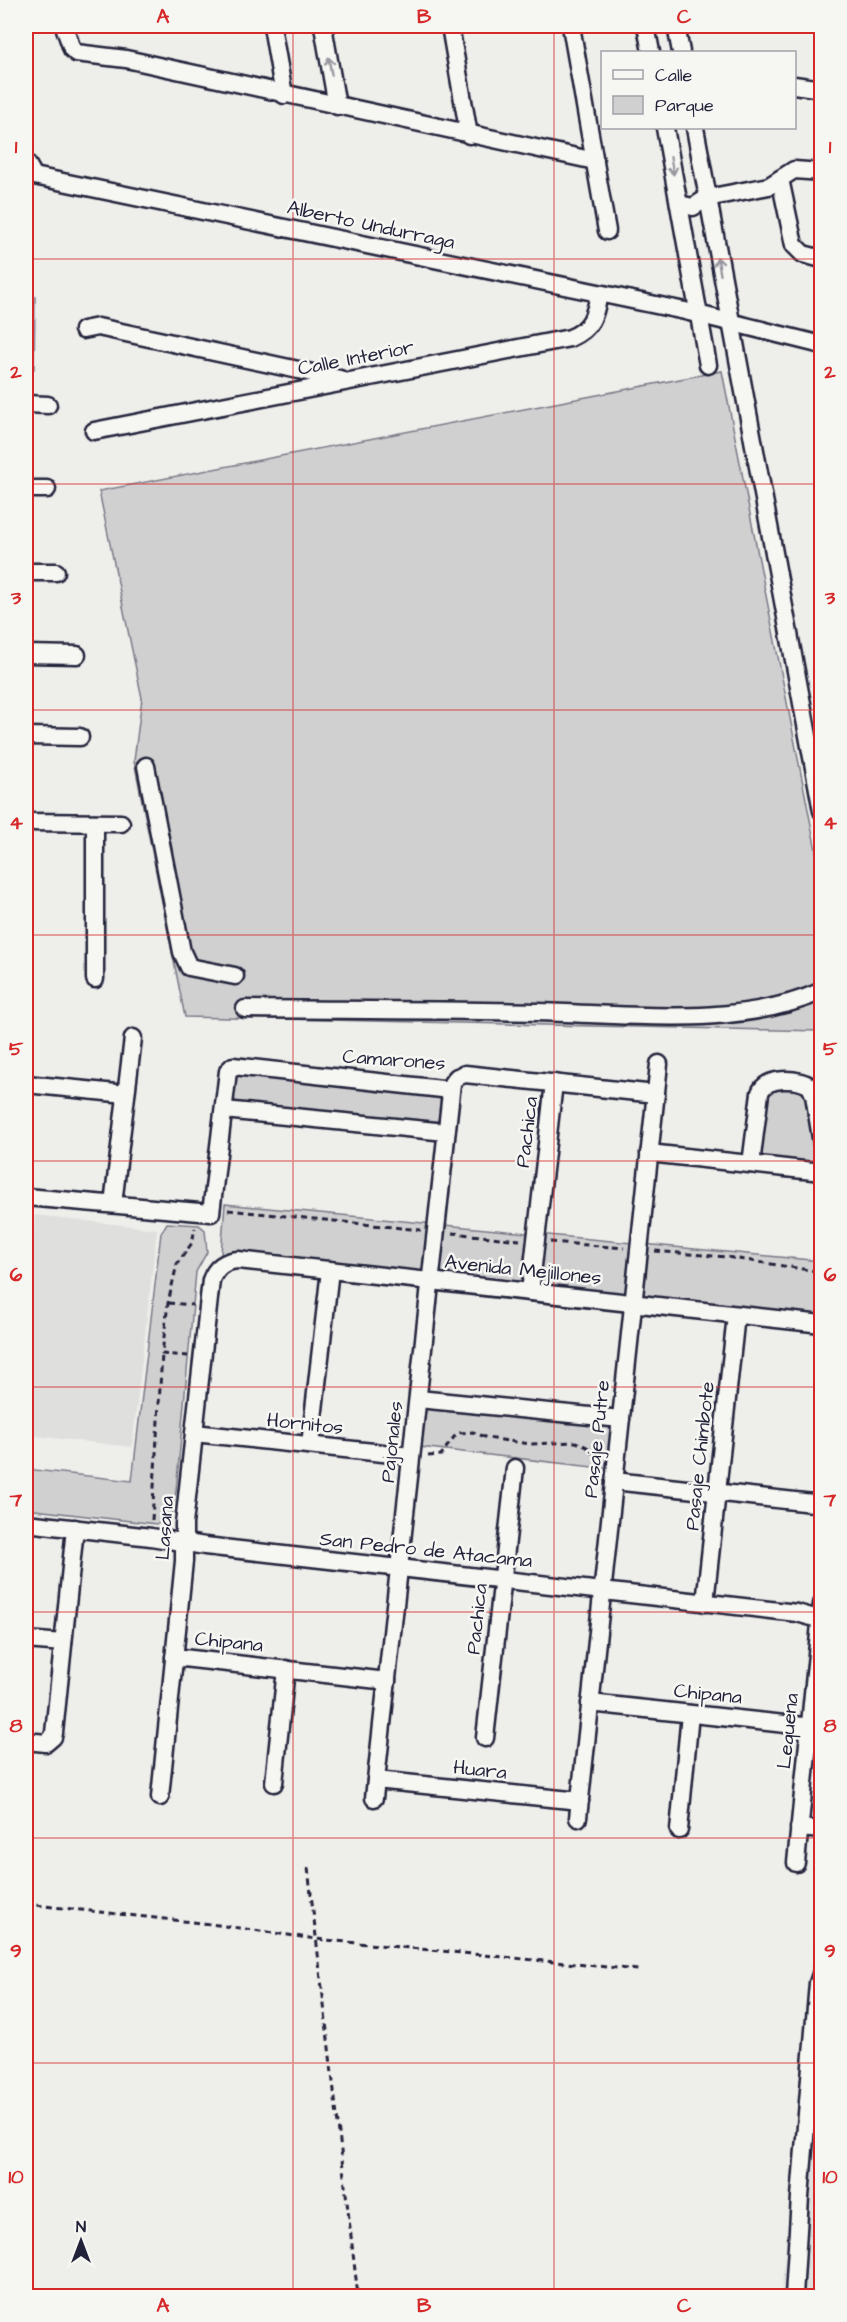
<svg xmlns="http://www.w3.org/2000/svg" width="847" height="2322" font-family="'Architects Daughter',sans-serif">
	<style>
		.built { fill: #dfdfde }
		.green { fill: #d0d0d1; stroke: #797986; stroke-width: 1.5 }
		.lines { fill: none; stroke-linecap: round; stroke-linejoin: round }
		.minor-casing { stroke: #22223b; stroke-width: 21 }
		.path { stroke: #22223b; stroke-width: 3; stroke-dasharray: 6 4.5; stroke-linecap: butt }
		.minor { stroke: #f6f6f2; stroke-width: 16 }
		.oneway { stroke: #9797a0 }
		.grid { fill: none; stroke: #d62828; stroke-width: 1.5; stroke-opacity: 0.55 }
		.labels { text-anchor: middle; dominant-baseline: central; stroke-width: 5; stroke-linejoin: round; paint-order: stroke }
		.street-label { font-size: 20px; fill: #22223b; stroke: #f6f6f2 }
		.neatline { fill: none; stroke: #d62828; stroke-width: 2 }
		.grid-label { font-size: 20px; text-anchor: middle; font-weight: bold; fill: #d62828 }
	</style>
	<rect width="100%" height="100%" fill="#eeeeeb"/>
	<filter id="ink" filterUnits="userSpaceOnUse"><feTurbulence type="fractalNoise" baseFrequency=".0167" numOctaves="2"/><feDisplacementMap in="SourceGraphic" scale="12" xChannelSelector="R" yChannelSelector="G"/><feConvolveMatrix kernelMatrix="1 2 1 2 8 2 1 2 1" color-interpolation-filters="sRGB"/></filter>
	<g filter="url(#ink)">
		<!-- built -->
		<g class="built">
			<path d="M35 1215 157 1229 132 1447 26 1435V1302Z"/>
			<path d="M819 1896H821V2296H781Z"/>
		</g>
		<!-- green -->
		<g class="green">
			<path d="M26 297H35L34 369 26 368Z"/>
			<path d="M722 371 821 876V1031L185 1017 134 761 142 698 99 491Z"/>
			<path d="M249 1072 442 1094 444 1119 438 1122 240 1104C230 1099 230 1094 230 1084L237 1076Z"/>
			<path d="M772 1088H795L803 1092 807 1100 815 1156 814 1162 810 1163 762 1157 766 1095Z"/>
			<path d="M225 1204 821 1261V1315L221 1254Z"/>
			<path d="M167 1223 199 1225 205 1230 207 1252 196 1272 176 1491 170 1520 157 1524 26 1509V1469L132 1481 161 1233Z"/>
			<path d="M429 1405 609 1423 613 1430 610 1469 420 1447 424 1409Z"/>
		</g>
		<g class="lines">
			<!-- minor casing -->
			<g class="minor-casing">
				<g id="minor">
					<path d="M64 26 72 49 76 53 126 59 595 161"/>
					<path d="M272 26 284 95"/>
					<path d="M323 26 337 106"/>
					<path d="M450 26 469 135"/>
					<path d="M571 26 607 231"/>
					<path d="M646 26 651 52"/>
					<path d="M676 26 681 52"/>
					<path d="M794 85 822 89"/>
					<path d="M665 128 708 365"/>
					<path d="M695 128 822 811"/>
					<path d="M26 162 34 176 685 311 822 345"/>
					<path d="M780 179 794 245 803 254 822 259"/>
					<path d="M679 204 693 207 707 198 769 186 794 170 822 172"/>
					<path d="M83 330 98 327 340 379"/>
					<path d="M26 404 48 405"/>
					<path d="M94 431 570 338C592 329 595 315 599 294"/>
					<path d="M26 489H47"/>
					<path d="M26 572H56"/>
					<path d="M26 654 77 655"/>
					<path d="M26 736 80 737"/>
					<path d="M146 766 182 952 189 967 235 976"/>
					<path d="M26 822 121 823"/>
					<path d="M95 979V823"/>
					<path d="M245 1009C343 1010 440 1010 537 1012 627 1014 738 1029 822 991"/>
					<path d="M26 1084 126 1094"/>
					<path d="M224 1110 446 1132"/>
					<path d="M649 1153 822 1172"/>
					<path d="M751 1164 760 1093C766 1076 797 1078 810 1086L814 1095 822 1144"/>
					<path d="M26 1197 211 1213 228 1071 233 1066 451 1090"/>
					<path d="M113 1204 133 1038"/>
					<path d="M530 1292 554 1083"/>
					<path d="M418 1399 621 1419"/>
					<path d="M194 1433 411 1456"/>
					<path d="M310 1445 330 1270"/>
					<path d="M614 1481 822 1504"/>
					<path d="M26 1523 151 1537 205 1546 797 1613 822 1620"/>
					<path d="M705 1603 736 1315"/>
					<path d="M26 1640 63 1643"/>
					<path d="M174 1657 387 1681"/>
					<path d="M590 1703 822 1728"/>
					<path d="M485 1738 515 1468"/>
					<path d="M26 1741 46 1743 53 1737 54 1733 75 1528"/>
					<path d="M376 1780 580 1801"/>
					<path d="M274 1783 286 1669"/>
					<path d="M160 1797 184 1561V1524L211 1280C216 1267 224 1261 238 1260L822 1324"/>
					<path d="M374 1798 452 1083 457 1077 465 1074 656 1094"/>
					<path d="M578 1818 659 1064"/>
					<path d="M799 1828 822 1830"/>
					<path d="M679 1830 690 1714"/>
					<path d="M796 1863 822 1604"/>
					<path d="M794 2296 800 2197 818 1983 822 1971"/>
				</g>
			</g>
			<!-- path -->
			<g class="path">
				<path d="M228 1210 421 1230"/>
				<path d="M452 1233 520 1240"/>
				<path d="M550 1242 624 1248"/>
				<path d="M655 1251 726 1257 822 1272"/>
				<path d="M168 1303 193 1305"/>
				<path d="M188 1356 162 1354 168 1303 177 1264 192 1243 195 1228"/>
				<path d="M428 1456 441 1455 454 1437 460 1433 473 1432 487 1438 530 1444 576 1442 587 1447 600 1460"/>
				<path d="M152 1520 162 1354"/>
				<path d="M308 1868 358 2296"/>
				<path d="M26 1904 211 1924 316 1939 638 1970"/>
			</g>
			<!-- minor -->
			<use href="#minor" class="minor"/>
		</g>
		<!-- one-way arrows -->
		<defs><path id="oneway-shaft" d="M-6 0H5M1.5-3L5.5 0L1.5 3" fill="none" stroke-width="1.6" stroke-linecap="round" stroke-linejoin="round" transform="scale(1.5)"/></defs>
		<g class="oneway">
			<use href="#oneway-shaft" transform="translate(330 66) rotate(-100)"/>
			<use href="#oneway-shaft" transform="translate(672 166) rotate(80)"/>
			<use href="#oneway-shaft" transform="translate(719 266) rotate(-100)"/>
		</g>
	</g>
	<!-- grid -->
	<path class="grid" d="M293 26V2296M554 26V2296M26 259H822M26 484H822M26 710H822M26 935H822M26 1161H822M26 1387H822M26 1612H822M26 1838H822M26 2063H822"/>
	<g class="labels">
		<!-- street labels -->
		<g class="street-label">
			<text transform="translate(371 225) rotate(12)">Alberto Undurraga</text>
			<text transform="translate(356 358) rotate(-11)">Calle Interior</text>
			<text transform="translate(394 1060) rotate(4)">Camarones</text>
			<text transform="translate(527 1132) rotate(-83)">Pachica</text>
			<text transform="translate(523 1270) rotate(6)">Avenida Mejillones</text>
			<text transform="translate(305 1424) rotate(6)">Hornitos</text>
			<text transform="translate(597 1439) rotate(-84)">Pasaje Putre</text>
			<text transform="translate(392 1442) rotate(-84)">Pajonales</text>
			<text transform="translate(700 1456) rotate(-84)">Pasaje Chimbote</text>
			<text transform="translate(165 1528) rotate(-86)">Lasana</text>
			<text transform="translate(426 1550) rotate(6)">San Pedro de Atacama</text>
			<text transform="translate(477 1619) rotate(-84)">Pachica</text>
			<text transform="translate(229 1642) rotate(6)">Chipana</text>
			<text transform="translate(708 1694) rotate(6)">Chipana</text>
			<text transform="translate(788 1731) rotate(-84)">Lequena</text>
			<text transform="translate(480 1770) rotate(6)">Huara</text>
		</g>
	</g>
	<!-- margin -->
	<rect width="847" height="2322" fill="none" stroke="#f6f6f2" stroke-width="66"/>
	<!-- legend -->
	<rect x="601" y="51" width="195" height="78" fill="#f6f6f2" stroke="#a1a1a9" stroke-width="1.5"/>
	<rect x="613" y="70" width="30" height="9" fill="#f6f6f2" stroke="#a1a1a9" stroke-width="1.5"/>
	<text x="655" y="81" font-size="18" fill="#22223b">Calle</text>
	<rect x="613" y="96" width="30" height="18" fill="#d0d0d1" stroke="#a1a1a9" stroke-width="1.5"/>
	<text x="655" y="111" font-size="18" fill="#22223b">Parque</text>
	<!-- north arrow -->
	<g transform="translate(81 2241)" stroke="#f6f6f2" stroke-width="4.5" paint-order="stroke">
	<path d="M0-4.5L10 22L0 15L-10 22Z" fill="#22223b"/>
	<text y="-9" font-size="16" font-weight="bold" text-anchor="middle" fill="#22223b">N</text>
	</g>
	<rect x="33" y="33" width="781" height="2256" class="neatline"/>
	<g class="grid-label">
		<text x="163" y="23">A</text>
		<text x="424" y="23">B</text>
		<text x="684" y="23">C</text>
		<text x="16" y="153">1</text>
		<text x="830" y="153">1</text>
		<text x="16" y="378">2</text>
		<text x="830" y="378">2</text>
		<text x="16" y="604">3</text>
		<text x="830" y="604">3</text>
		<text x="16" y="829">4</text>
		<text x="830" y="829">4</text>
		<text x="16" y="1055">5</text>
		<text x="830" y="1055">5</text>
		<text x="16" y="1281">6</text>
		<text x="830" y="1281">6</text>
		<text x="16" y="1506">7</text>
		<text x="830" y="1506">7</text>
		<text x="16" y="1732">8</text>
		<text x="830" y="1732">8</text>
		<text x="16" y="1957">9</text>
		<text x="830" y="1957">9</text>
		<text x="16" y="2183">10</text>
		<text x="830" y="2183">10</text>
		<text x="163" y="2312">A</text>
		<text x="424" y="2312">B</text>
		<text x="684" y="2312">C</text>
	</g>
</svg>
